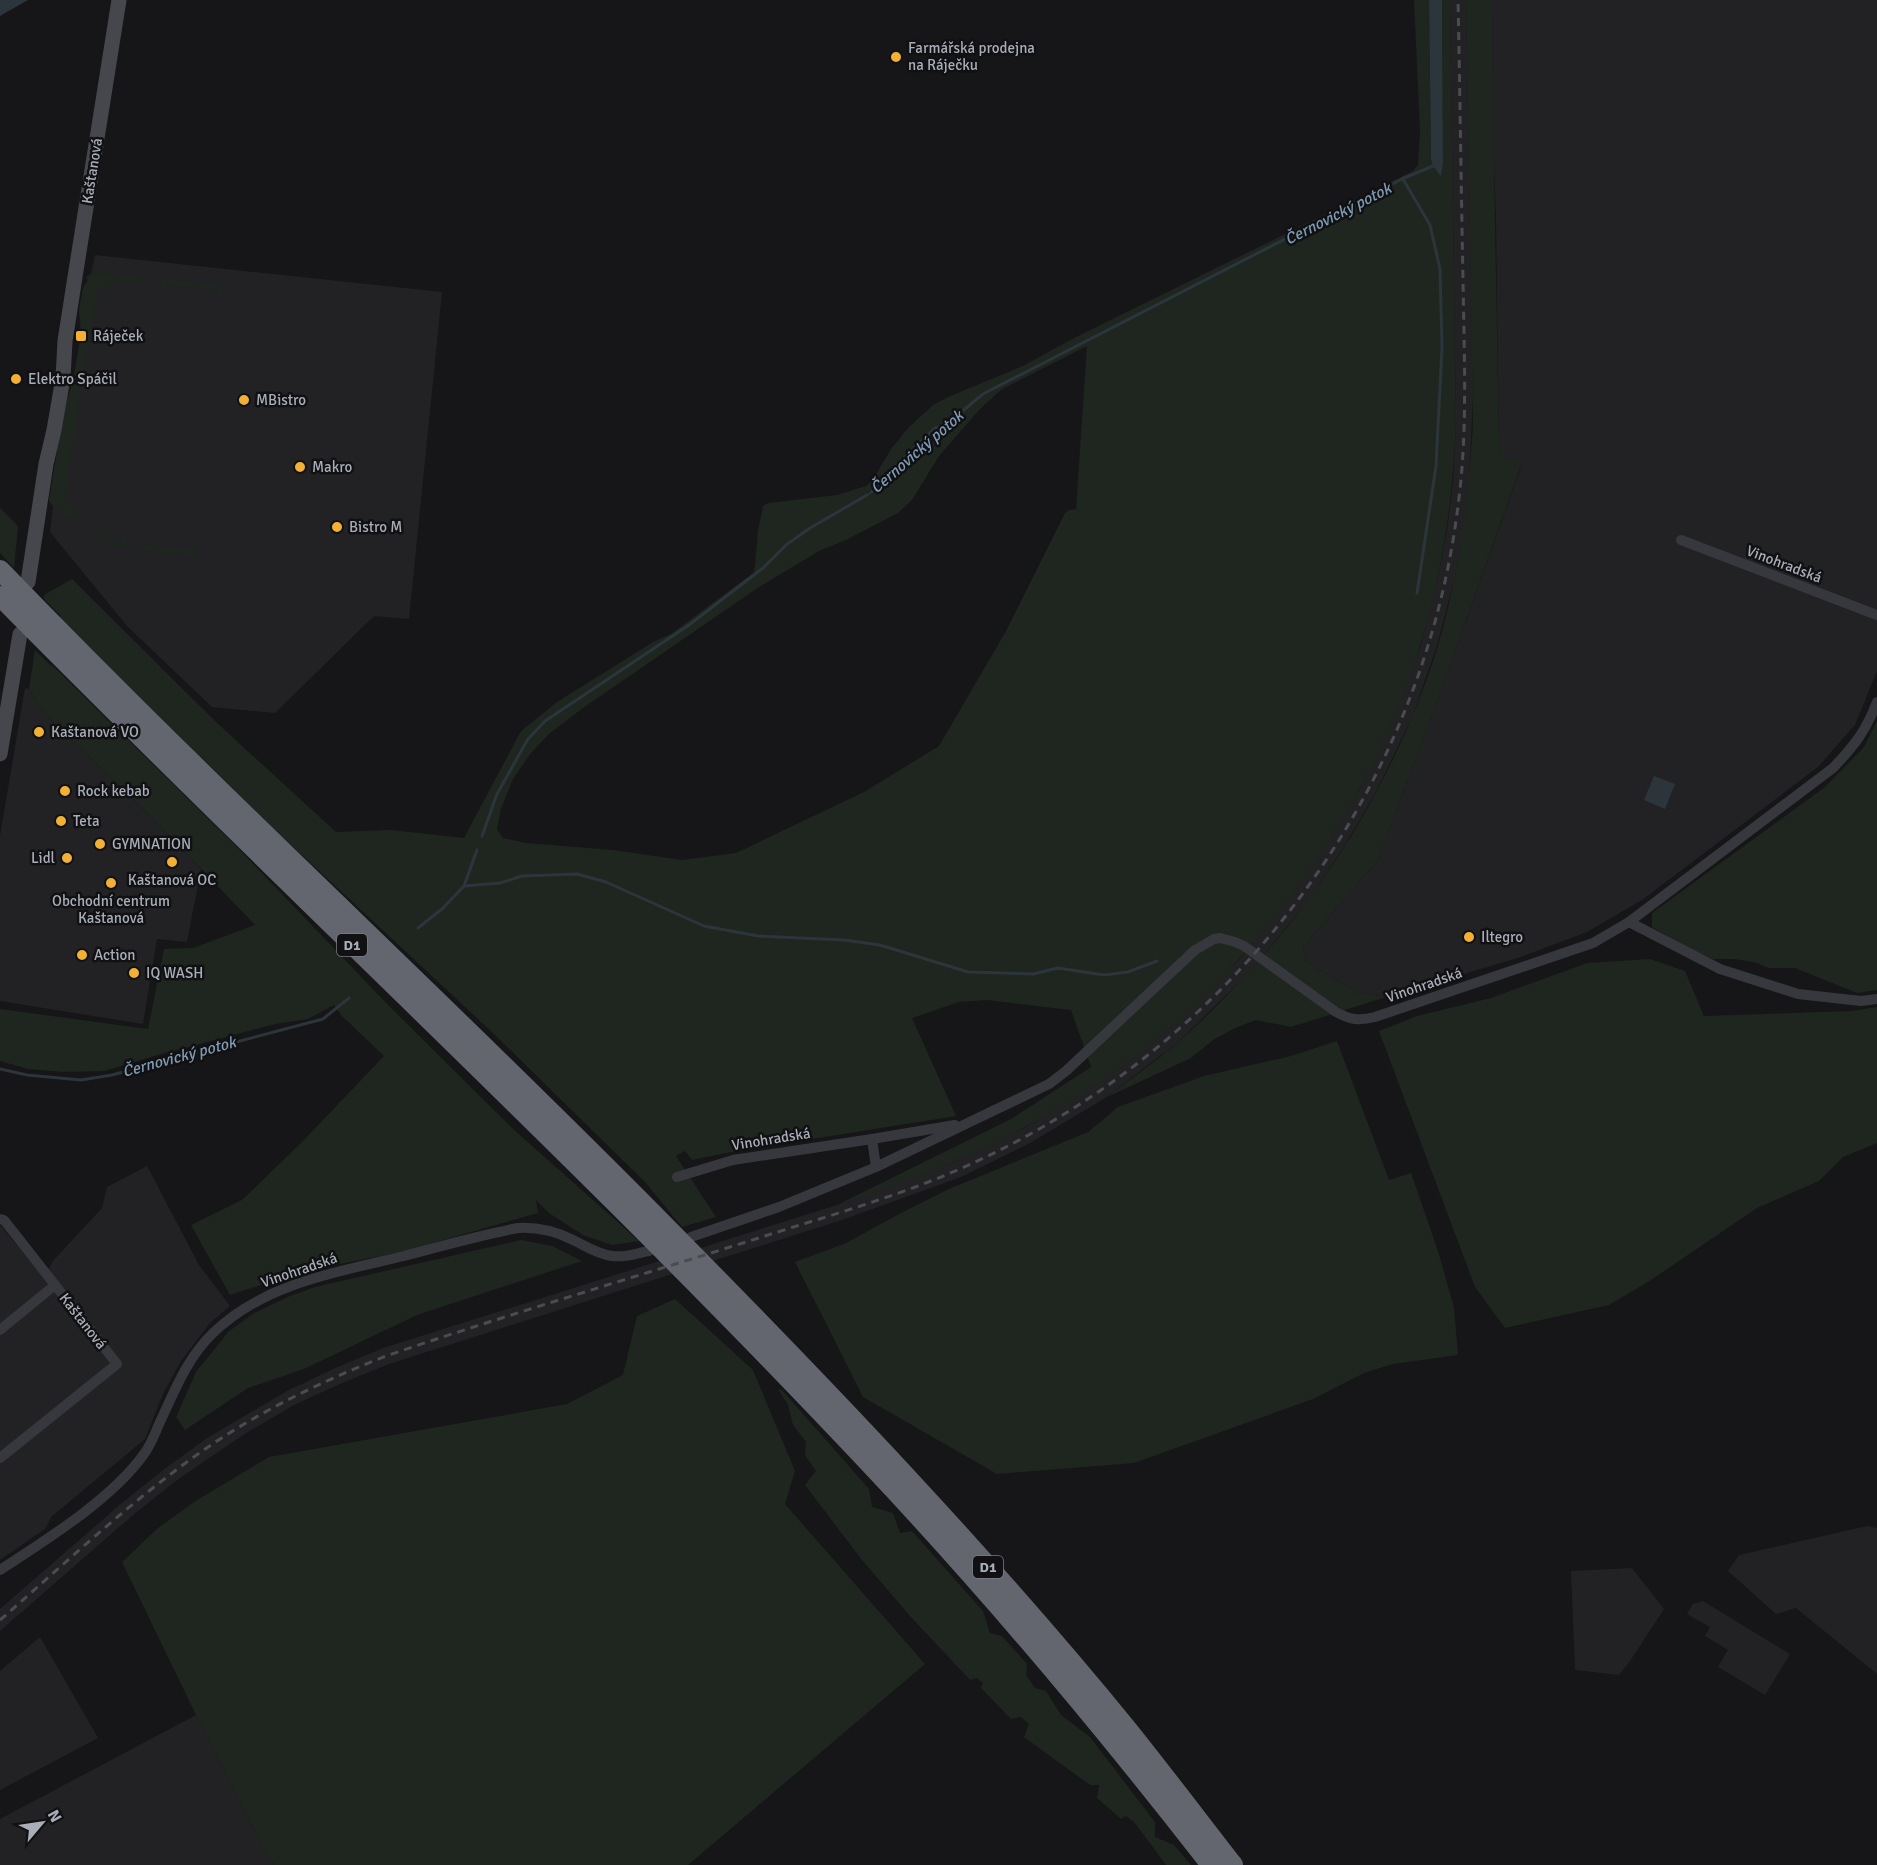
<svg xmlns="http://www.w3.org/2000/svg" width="1877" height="1865" font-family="Signika,sans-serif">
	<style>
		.built { fill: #222225 }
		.green { fill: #1e261f; fill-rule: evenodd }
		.water { fill: #2c353c }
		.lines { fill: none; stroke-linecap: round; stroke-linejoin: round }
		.stream { stroke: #2c353c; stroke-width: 3 }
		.street { stroke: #37383d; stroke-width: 10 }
		.secondary { stroke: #45474d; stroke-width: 15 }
		.highway { stroke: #63666e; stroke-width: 20 }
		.rail { stroke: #4a4c52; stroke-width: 3; stroke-dasharray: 8 6; stroke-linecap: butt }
		.poi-dot { fill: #f2b134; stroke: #111113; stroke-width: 2 }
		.labels { text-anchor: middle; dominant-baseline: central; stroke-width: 5; stroke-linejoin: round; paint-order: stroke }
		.shield { fill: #111113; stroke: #7b7e86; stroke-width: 1.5 }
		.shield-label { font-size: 14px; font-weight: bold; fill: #a8adb8 }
		.poi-label { font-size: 15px; fill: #a8adb8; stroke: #111113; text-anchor: start }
		.street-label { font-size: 15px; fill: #a8adb8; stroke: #111113 }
		.water-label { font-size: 16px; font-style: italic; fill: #7f9bb3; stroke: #111113 }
	</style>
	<rect width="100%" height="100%" fill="#161618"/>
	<!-- built -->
	<g class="built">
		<path d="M1450 0H1466L1473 395 1469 482 1463 533 1454 581 1436 649 1424 683 1413 715 1376 792 1345 845 1310 898 1250 972 1176 1044 1105 1098 1032 1142 961 1177 842 1220 389 1364 340 1384 294 1405 243 1435 177 1480 133 1515 0 1631V1609L123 1502 167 1467 207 1438 287 1391 333 1369 383 1348 837 1205 954 1162 1024 1128 1095 1085 1165 1032 1238 961 1297 888 1332 836 1362 785 1397 709 1421 644 1438 577 1447 530 1453 481 1456 424Z"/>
		<path d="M1492 0H1877V671L1855 725 1818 767 1642 900 1587 932 1518 958 1386 997 1357 992 1306 962 1303 947 1378 860 1437 702 1522 464 1499 455 1496 219 1493 138Z"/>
		<path d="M95 255 442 292 409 619 374 616 275 713 212 707 127 626 50 532 53 506 49 501 64 409 73 381 80 341 82 340 83 335 81 334 79 310 83 288 88 280 86 277 91 274Z"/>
		<path d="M25 688 29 689 44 713 140 805 201 869 187 942 157 939 143 1024 0 1001V836Z"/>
		<path d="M147 1166 199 1265 230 1306 210 1323 181 1361 163 1394 145 1439 51 1517 45 1529 0 1560V1225L45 1279 52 1262 102 1208 107 1187Z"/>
		<path d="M1867 1526 1877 1528V1674L1796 1608 1776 1614 1728 1571 1739 1555Z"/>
		<path d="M1632 1568 1664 1609 1630 1661 1619 1675 1575 1670 1571 1571Z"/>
		<path d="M1703 1601 1790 1654 1765 1695 1718 1667 1728 1650 1705 1636 1710 1627 1687 1614 1693 1604Z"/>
		<path d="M40 1637 98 1738 0 1790V1671Z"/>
		<path d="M196 1715 265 1851 274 1865H0V1819Z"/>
	</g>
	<!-- green -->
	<g class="green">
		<path d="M1414 0H1429L1431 159 1437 172 1443 163 1442 0H1450L1456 424C1453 487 1446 549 1430 610 1389 771 1292 921 1166 1031 1124 1068 1075 1100 1025 1127 965 1161 902 1183 837 1205L1011 1119 1091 1067 1071 1010 987 1000 959 1002 912 1018 956 1116 731 1152 692 1160 685 1151 676 1156 716 1217 682 1227 645 1182 494 1034 273 828 59 618 61 616 44 599V595L72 579 216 722 336 832 391 830 464 838 521 731 557 702 653 642 671 634 753 573 755 566 758 530 763 506 768 503 837 495 866 486 872 481 891 449 909 427 933 405 948 397 1025 365 1072 339 1413 171 1418 165V161L1420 133ZM1087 346 1076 509 1069 510 1065 513 1006 631 939 746 864 792 736 853 682 860 613 850 526 843 503 838 497 829 501 809 513 779 531 753 549 734 583 708 759 587 819 551 846 540 898 513 912 500 939 456 979 410 1002 389ZM948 422 897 479 866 495 887 472Z"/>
		<path d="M1466 0H1492C1493 152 1497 303 1499 455L1522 463 1437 702 1378 860 1303 947 1306 962 1357 992 1386 997 1291 1027 1256 1020 1235 1028 1213 1040 1191 1058 1105 1098C1129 1080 1154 1063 1177 1043 1296 938 1389 800 1437 649 1459 576 1468 501 1473 425Z"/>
		<path d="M99 273 143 277 134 282 112 279 111 287 102 288 97 294 64 499 77 509 73 515 105 539 110 533 113 535 112 542 122 543 124 536 126 537 127 545 123 548C105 545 92 530 77 521 66 514 57 511 49 501L64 409 73 381 80 341 82 340 79 310 83 288 88 280 86 277 91 274Z"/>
		<path d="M166 279 218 285 221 287 222 294 217 297V290L166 285 165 292 161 288 163 281Z"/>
		<path d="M0 508 18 526 14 568 0 553Z"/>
		<path d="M141 538V545L192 550 193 543 196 544 197 553 192 555 140 550 136 546V541Z"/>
		<path d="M35 650 51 666 52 665 238 848 389 1006 512 1128 639 1241 612 1245 583 1235 549 1213 536 1200 538 1213 401 1252 304 1271 230 1295 191 1225 242 1200 302 1142 384 1056 342 1016 334 1005 308 1019 275 1024 154 1056 104 1071 63 1072 28 1069 0 1061V1009L148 1029 164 949 193 948 255 925 140 805 44 713 29 689Z"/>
		<path d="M1877 721V990L1857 993 1795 968H1769L1757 963 1735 959H1713L1690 949 1652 927V913L1825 787 1864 747Z"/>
		<path d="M1650 959 1685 971 1704 1016 1852 1011 1877 1007V1143L1843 1157 1819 1181 1757 1208 1648 1282 1609 1305 1505 1328 1475 1287 1379 1031 1417 1016 1491 998 1587 963Z"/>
		<path d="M1337 1041 1389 1180 1411 1173 1439 1254 1454 1308 1458 1355 1393 1364 1364 1373 1313 1399 1134 1463 997 1474 863 1397 795 1262 846 1243 901 1213 949 1189 1088 1132 1118 1107 1204 1076 1291 1056Z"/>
		<path d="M521 1240 552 1246 582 1261 417 1315 304 1369 248 1388 185 1430 176 1417 196 1372 228 1332 254 1313 290 1296 315 1287Z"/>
		<path d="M675 1299 753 1370 795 1471 785 1504 925 1664 688 1865H274L265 1851 196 1715 122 1562 158 1528 194 1502 269 1457 567 1404 623 1375 637 1316Z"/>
		<path d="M778 1389 782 1390 869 1489 872 1507 893 1513 900 1533 912 1531 983 1611 990 1633 1002 1636 1027 1664 1026 1675 1035 1688 1046 1691 1061 1715 1090 1737 1155 1822V1837L1174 1845 1191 1865H1166L1135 1823 1126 1816 1121 1819 1097 1798 1099 1785H1090L1024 1737 1029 1724 1021 1717 1011 1719 981 1688 983 1683 977 1678 970 1680 910 1616 862 1560 805 1485 816 1471 805 1455 806 1442 793 1425 788 1405Z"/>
	</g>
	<!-- water -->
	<g class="water">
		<path d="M0 0H28L0 16Z"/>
		<path d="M1429 0H1442L1443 163 1441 176 1433 166 1431 159Z"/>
		<path d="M949 421 897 479 865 497 887 472 934 427Z"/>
		<path d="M1654 776 1675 784 1665 809 1644 800Z"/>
	</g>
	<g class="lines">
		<!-- stream -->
		<g class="stream">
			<path d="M1403 179 1430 225 1440 269 1442 347 1436 466 1417 593"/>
			<path d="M948 423 983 394 1402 179 1433 166"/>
			<path d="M482 836 497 794 528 739 545 721 689 625 763 568 786 545 810 528 867 495"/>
			<path d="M464 886 500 883 522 876 577 874 606 882 704 926 758 936 844 940 880 945 968 972 1033 974 1058 968 1104 975 1128 972 1157 961"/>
			<path d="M418 928 442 909 464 886 477 850"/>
			<path d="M0 1069 27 1075 81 1080 112 1075 323 1019 349 998"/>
		</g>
		<!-- street -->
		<g class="street">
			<path d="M1681 540 1877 615"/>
			<path d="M1629 922 1720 969 1798 994 1861 1001 1877 999"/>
			<path d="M872 1139 876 1167"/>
			<path d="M677 1177 733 1160 872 1139 955 1125"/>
			<path d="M0 1219 4 1220 117 1364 0 1458"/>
			<path d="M691 1237 779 1207 876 1167 1049 1084 1066 1071 1195 950 1214 939 1220 938 1235 942 1244 946 1336 1012C1350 1020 1359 1021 1375 1017L1593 943 1629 922 1833 768C1854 746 1866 731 1877 702"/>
			<path d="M0 1330 55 1285"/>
			<path d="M0 1570C46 1540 112 1499 144 1454 151 1445 155 1433 160 1422 175 1390 187 1358 213 1333 265 1283 337 1272 404 1256 442 1246 480 1235 518 1228 538 1227 555 1231 573 1240 586 1246 597 1254 612 1256 625 1258 637 1253 649 1251"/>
		</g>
		<!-- secondary -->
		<g class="secondary">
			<path d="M28 582 46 464 54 430 63 378 65 341 75 277 119 0"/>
			<path d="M0 754 20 634"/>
		</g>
		<!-- highway -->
		<g class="highway">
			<path d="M0 570C219 797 452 1009 672 1233 830 1393 986 1556 1128 1730 1164 1775 1198 1820 1233 1865"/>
			<path d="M0 596C287 888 588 1164 868 1462 989 1590 1103 1726 1211 1865"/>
		</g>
		<!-- rail -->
		<path class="rail" d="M0 1620C69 1560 136 1496 211 1445 266 1408 325 1380 386 1356 512 1313 639 1276 765 1236 831 1215 899 1196 962 1168 1229 1050 1422 797 1458 506 1468 431 1464 354 1463 278 1461 185 1460 93 1458 0"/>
	</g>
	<!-- markers -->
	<g class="poi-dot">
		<circle cx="896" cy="57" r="6"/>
		<rect x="75" y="330" width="12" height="12" rx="3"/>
		<circle cx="16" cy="379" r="6"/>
		<circle cx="244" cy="400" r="6"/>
		<circle cx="300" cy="467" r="6"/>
		<circle cx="337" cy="527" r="6"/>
		<circle cx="39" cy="732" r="6"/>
		<circle cx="65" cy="791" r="6"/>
		<circle cx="61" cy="821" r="6"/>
		<circle cx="100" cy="844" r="6"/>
		<circle cx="67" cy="858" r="6"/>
		<circle cx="172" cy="862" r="6"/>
		<circle cx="111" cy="883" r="6"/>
		<circle cx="1469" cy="937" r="6"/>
		<circle cx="82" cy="955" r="6"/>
		<circle cx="134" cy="973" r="6"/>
	</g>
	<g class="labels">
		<!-- shield labels -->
		<g class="shield">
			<rect x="337" y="934" width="30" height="22" rx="4.5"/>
			<rect x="973" y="1556" width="30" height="22" rx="4.5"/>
		</g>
		<g class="shield-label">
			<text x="352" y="945">D1</text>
			<text x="988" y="1567">D1</text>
		</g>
		<!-- poi labels -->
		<g class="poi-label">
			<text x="908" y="48">Farmářská prodejna<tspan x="908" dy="17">na Ráječku</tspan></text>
			<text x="93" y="336">Ráječek</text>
			<text x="28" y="379">Elektro Spáčil</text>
			<text x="256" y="400">MBistro</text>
			<text x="312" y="467">Makro</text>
			<text x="349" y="527">Bistro M</text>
			<text x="51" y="732">Kaštanová VO</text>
			<text x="77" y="791">Rock kebab</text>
			<text x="73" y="821">Teta</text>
			<text x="112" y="844">GYMNATION</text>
			<text x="55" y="858" text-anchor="end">Lidl</text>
			<text x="172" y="880" text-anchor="middle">Kaštanová OC</text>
			<text x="111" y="901" text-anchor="middle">Obchodní centrum<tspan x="111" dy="17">Kaštanová</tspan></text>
			<text x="1481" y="937">Iltegro</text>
			<text x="94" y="955">Action</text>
			<text x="146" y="973">IQ WASH</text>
		</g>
		<!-- street labels -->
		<g class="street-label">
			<text transform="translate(92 171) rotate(-81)">Kaštanová</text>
			<text transform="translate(1784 564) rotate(21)">Vinohradská</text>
			<text transform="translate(1424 985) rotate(-19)">Vinohradská</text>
			<text transform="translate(771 1139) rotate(-9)">Vinohradská</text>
			<text transform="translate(299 1270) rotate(-19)">Vinohradská</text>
			<text transform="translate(83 1321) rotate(52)">Kaštanová</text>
		</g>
		<!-- water labels -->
		<g class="water-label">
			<text transform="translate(1338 214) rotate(-27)">Černovický potok</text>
			<text transform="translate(917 452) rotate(-41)">Černovický potok</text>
			<text transform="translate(179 1057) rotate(-15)">Černovický potok</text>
		</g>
	</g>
	<!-- north arrow -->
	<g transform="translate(42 1823) rotate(61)" stroke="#111113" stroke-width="4.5" paint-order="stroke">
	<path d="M0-4.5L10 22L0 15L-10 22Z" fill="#a8adb8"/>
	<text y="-9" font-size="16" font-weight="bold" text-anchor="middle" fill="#a8adb8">N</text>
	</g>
</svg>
